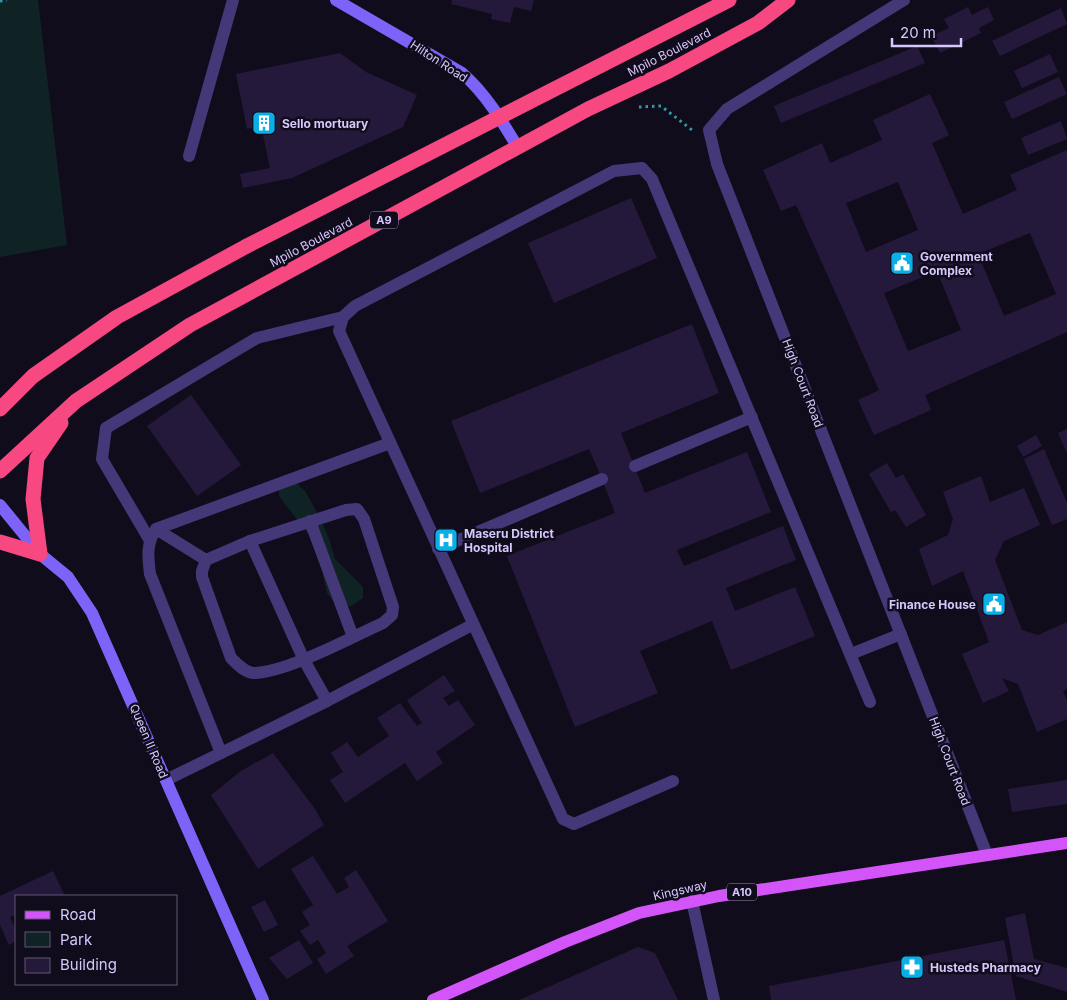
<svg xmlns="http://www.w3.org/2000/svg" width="1067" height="1000" font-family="Inter,sans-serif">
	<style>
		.green { fill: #0f2224 }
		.building { fill: #25193b; fill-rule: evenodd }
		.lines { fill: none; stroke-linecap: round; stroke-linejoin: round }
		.path { stroke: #319ca7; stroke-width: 3; stroke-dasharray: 2.5 4; stroke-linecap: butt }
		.lane { stroke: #443878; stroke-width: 12 }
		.street { stroke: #443878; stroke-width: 12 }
		.secondary { stroke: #7d63f8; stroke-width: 12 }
		.primary { stroke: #d354f8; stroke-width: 12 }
		.highway { stroke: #f74882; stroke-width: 15 }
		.labels { text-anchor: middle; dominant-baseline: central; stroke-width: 5; stroke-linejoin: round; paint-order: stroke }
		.shield { fill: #110c1b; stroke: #9b90b9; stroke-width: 1 }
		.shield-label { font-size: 11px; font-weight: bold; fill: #d6c8fd }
		.street-label { font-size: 12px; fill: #d6c8fd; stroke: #110c1b }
		.poi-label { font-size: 12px; font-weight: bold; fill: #d6c8fd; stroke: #110c1b; text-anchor: start }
	</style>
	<rect width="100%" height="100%" fill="#110c1b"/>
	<!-- green -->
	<g class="green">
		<path d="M0 0H38L67 245 0 257Z"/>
		<path d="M295 482 305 491 314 507 329 538 335 559 363 587V598L351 606H337L327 593 323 576 325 565 315 543 279 496V487Z"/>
	</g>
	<!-- building -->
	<g class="building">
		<path d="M452 0H534L531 11 514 7 510 23 491 19 492 14 451 4Z"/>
		<path d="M968 7 972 15 988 7 994 20 979 28 981 33 940 53 931 36 949 28 944 19Z"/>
		<path d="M1061 8 1067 24 1000 56 992 41Z"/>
		<path d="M917 46 925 63 781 123 774 106Z"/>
		<path d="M340 53 366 72 417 95 403 127 292 178 243 188 240 174 270 168 261 126 247 129 236 74Z"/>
		<path d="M1050 54 1058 72 1022 88 1014 71Z"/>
		<path d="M1059 77 1067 94 1012 119 1004 102Z"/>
		<path d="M930 94 949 135 932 143 963 214 1017 190 1010 175 1067 150V332L925 395 931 410 874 435 858 400 879 390 796 205 781 211 763 170 822 143 830 163 882 140 873 120ZM898 182 918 230 866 252 846 203ZM1030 233 1056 294 1004 316 978 254ZM937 271 961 330 908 351 884 293Z"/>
		<path d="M1061 121 1067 139 1028 155 1021 138Z"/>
		<path d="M631 198 657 258 554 303 528 243Z"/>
		<path d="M692 324 719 393 621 433 645 493 747 452 771 512 677 550 684 566 783 526 796 560 726 588 735 611 795 587 815 636 731 670 712 621 640 651 658 693 575 727 507 556 615 513 602 479 589 449 480 493 451 421Z"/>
		<path d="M191 395 241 465 197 496 147 426Z"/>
		<path d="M1067 429V453L1058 433Z"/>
		<path d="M1036 435 1042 446 1023 457 1017 446Z"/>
		<path d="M1044 449 1067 503V519L1052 525 1024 459Z"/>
		<path d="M887 463 896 478 903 474 926 515 906 527 895 510 891 512 869 474Z"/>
		<path d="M981 476 990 502 1024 488 1040 525 1004 541 995 560 1022 630 1038 635 1067 622V689L1063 691 1067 700V719L1037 732 1018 684 1002 678 1009 691 983 703 962 654 989 642 963 571 932 586 919 549 948 535 953 519 943 492Z"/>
		<path d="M444 675 455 691 443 698 449 706 458 700 475 725 436 752 443 763 417 781 405 763 345 803 330 780 343 772 331 753 347 742 358 757 389 736 377 718 400 703 417 726 422 723 407 700Z"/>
		<path d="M273 753 315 809 324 825 258 869 211 795 241 771Z"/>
		<path d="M1067 780V804L1012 812 1008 789Z"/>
		<path d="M313 856 337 894 349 887 344 878 356 870 388 921 347 946 354 956 326 974 317 959 326 953 318 940 310 945 300 931 310 925 302 912 313 905 291 869Z"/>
		<path d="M53 871 65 896H16V915L10 917 16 931V941L9 945 0 925V896Z"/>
		<path d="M265 900 278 925 264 932 251 907Z"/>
		<path d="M1025 913 1034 959 1067 968V992L1016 976 1005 918Z"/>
		<path d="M299 940 313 963 287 979 269 958Z"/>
		<path d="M1004 940 1016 1000H771L769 986Z"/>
		<path d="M638 947 655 953 678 1000H519Z"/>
	</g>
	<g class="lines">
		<!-- path -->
		<g class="path">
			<path d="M0 1 7 0"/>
			<path d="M639 107 661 106 692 130"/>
		</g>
		<!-- lane -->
		<g class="lane">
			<path d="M189 156 233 0"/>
			<path d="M635 466 752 417"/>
			<path d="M357 509 364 519 393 607 392 615 383 623C352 637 286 673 253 673 244 672 237 664 231 658L202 577V571L206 560 250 541 346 510Z"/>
			<path d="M310 521 353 637"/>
			<path d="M156 529 206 560"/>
			<path d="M149 539 102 459 106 428 257 338 343 317"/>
			<path d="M250 541 304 660 327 701"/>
			<path d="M438 549 602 479"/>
			<path d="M851 654 901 634"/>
			<path d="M221 753 150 574C148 557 146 544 156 529L390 443"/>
			<path d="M166 780 327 701 472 625"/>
			<path d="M673 781 574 824 563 819 339 331 343 317 355 306 614 171 642 168 652 179 870 702"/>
		</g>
		<!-- street -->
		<g class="street">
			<path d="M904 0 727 109 709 130 717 164 987 855"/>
			<path d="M692 901 714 1000"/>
		</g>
		<!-- secondary -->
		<g class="secondary">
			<path d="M336 0 462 73C486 94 502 121 518 148"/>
			<path d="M0 505 40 554 68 577 92 613 263 1000"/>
		</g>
		<!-- primary -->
		<path class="primary" d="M433 1000 565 942 639 913 719 896 1067 843"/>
		<!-- highway -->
		<g class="highway">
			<path d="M0 409 33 376 117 317 245 247 729 0"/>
			<path d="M0 471 76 401 190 325 588 109 669 71 758 23 788 0"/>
			<path d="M0 542 40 554 33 499 37 458 61 423"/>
		</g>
	</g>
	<!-- icons -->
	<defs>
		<g id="building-square" transform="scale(1.25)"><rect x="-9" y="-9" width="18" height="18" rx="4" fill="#0aafe7" stroke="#110c1b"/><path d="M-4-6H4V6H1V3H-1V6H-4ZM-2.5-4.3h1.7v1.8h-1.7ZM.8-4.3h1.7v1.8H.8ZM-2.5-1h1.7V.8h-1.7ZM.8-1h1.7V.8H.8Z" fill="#fff"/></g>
		<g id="civic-square" transform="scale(1.25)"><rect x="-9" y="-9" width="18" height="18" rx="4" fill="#0aafe7" stroke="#110c1b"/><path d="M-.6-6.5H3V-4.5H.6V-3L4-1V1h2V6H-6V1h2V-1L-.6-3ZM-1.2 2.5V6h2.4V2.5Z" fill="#fff"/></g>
		<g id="hospital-square" transform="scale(1.25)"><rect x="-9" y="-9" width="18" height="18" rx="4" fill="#0aafe7" stroke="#110c1b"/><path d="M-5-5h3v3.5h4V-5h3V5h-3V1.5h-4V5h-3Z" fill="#fff"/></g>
		<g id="pharmacy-square" transform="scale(1.25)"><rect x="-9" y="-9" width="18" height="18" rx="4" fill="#0aafe7" stroke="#110c1b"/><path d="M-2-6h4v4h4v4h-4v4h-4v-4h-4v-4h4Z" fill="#fff"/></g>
	</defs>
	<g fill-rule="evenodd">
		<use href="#building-square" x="264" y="123"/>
		<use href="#civic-square" x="902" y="263"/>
		<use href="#hospital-square" x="446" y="540"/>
		<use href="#civic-square" x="994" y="604"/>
		<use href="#pharmacy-square" x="912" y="967"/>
	</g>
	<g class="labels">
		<!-- shield labels -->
		<g class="shield">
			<rect x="370" y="211.5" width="28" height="17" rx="4"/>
			<rect x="727" y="883.5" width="30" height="17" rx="4"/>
		</g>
		<g class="shield-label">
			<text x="384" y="220">A9</text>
			<text x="742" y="892">A10</text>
		</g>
		<!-- street labels -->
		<g class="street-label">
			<text transform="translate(669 52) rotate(-27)">Mpilo Boulevard</text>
			<text transform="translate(439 61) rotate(33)">Hilton Road</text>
			<text transform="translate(311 242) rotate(-28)">Mpilo Boulevard</text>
			<text transform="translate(803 383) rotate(69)">High Court Road</text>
			<text transform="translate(149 741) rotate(67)">Queen II Road</text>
			<text transform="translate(950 761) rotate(69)">High Court Road</text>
			<text transform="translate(680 890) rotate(-13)">Kingsway</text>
		</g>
		<!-- poi labels -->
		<g class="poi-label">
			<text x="282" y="123">Sello mortuary</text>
			<text x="920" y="256">Government<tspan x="920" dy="14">Complex</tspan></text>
			<text x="464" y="533">Maseru District<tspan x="464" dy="14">Hospital</tspan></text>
			<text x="976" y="604" text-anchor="end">Finance House</text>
			<text x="930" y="967">Husteds Pharmacy</text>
		</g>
	</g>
	<!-- legend -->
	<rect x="15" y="895" width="162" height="90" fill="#110c1b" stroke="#605775"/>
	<rect x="25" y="911" width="25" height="8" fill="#d354f8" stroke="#605775"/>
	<text x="60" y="920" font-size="15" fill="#d6c8fd">Road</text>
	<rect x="25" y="932" width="25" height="15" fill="#0f2224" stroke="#605775"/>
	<text x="60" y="945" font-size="15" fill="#d6c8fd">Park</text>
	<rect x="25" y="958" width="25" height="15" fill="#25193b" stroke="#605775"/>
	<text x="60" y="970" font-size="15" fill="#d6c8fd">Building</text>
	<!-- scale -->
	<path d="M892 38v8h69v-8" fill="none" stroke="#d6c8fd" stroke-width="2.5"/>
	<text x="900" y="38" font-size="15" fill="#d6c8fd" stroke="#110c1b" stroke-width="4" paint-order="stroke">20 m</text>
</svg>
